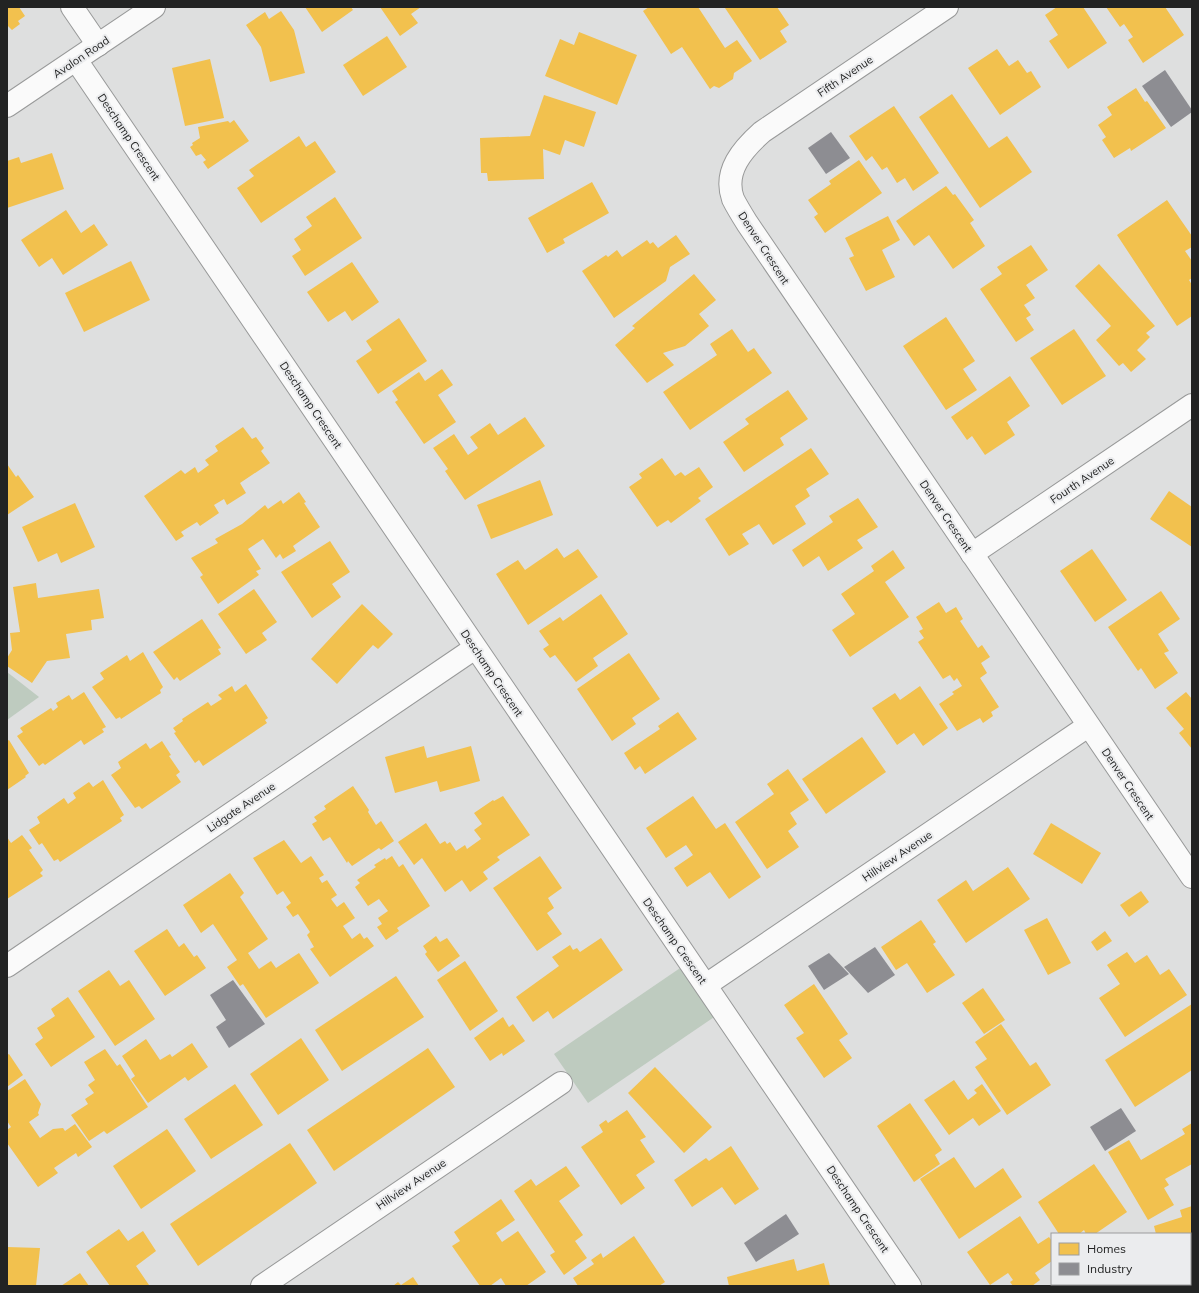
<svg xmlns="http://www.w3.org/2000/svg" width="1199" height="1293" font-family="Mulish,sans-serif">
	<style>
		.green { fill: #becbbf }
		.homes { fill: #f2c14e }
		.industry { fill: #8d8d92 }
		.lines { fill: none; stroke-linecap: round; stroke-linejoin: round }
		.minor-casing { stroke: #989999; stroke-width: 24 }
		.minor { stroke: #fafafa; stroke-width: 22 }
		.labels { text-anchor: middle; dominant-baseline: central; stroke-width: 4; stroke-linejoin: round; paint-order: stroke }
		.street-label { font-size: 11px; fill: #222323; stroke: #ebecee }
	</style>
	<rect width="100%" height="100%" fill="#dedfdf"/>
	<!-- green -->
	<g class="green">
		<path d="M7 672 39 697 7 720Z"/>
		<path d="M689 962 723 1011 588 1103 554 1054Z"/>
		<path d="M1056 1284H1160L1161 1286H1053Z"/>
	</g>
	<!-- homes -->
	<g class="homes">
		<path d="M7 7H19L25 16 18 21 20 24 12 30 7 25Z"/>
		<path d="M305 7H351L353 10 322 32Z"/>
		<path d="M380 7H421L411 14 418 23 400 36Z"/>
		<path d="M649 7H698L725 48 737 40 752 61 734 73 733 79 719 88 714 86 710 89 682 47 671 54 643 11Z"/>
		<path d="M727 7H777L789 25 780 31 787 42 760 60 725 8Z"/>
		<path d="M1057 7H1083L1107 43 1068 69 1049 41 1058 35 1045 15Z"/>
		<path d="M1106 7H1165L1184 35 1143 63 1128 40 1133 37 1124 24 1120 27Z"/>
		<path d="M281 11 294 30 305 73 270 82 261 47 246 25 265 12 269 19Z"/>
		<path d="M579 32 637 55 617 105 545 76 560 39 574 45Z"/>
		<path d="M387 36 407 67 363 96 343 65Z"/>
		<path d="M997 49 1009 66 1018 60 1027 73 1031 71 1041 87 1000 115 968 68Z"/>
		<path d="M210 59 224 118 185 126 172 68Z"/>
		<path d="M1136 88 1145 102 1147 101 1166 128 1131 151 1130 148 1114 158 1102 140 1106 137 1098 125 1112 115 1107 107Z"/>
		<path d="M952 94 989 148 1007 136 1032 172 980 208 919 117Z"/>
		<path d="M544 95 596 112 584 147 565 140 560 155 543 149 544 179 488 181 487 173H481L480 138 530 136Z"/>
		<path d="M894 106 939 173 913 191 905 178 897 183 887 167 882 170 872 156 866 161 849 136Z"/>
		<path d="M234 120 249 141 208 169 203 162 206 160 201 154 196 156 190 147 193 145 192 143 200 138 198 127 228 121 230 123Z"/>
		<path d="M299 136 306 147 315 141 336 172 261 223 237 188 254 176 249 170Z"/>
		<path d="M52 153 64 189 7 208V161L19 157 21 163Z"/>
		<path d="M859 160 882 193 825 233 814 217 818 214 808 200 831 184 829 181Z"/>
		<path d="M592 182 609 213 563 239 565 243 547 253 528 218Z"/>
		<path d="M946 186 953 195 955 194 974 220 970 223 985 246 953 269 929 235 914 246 896 221Z"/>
		<path d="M335 197 362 238 305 276 292 256 301 250 294 239 312 226 306 217Z"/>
		<path d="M1167 200 1192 236V247L1185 251 1192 261V278L1189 280 1192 285V316L1177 326 1117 235Z"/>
		<path d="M66 210 81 233 94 224 108 245 63 275 52 258 39 267 21 240Z"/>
		<path d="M888 216 900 240 882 250 895 277 866 291 849 258 854 256 845 238Z"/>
		<path d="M676 235 690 254 670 267 666 281 614 318 582 271 606 255 608 257 617 250 622 257 647 240 650 244 653 242 658 248Z"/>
		<path d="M1031 245 1048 270 1026 285 1035 298 1024 305 1031 315 1026 318 1034 330 1016 342 980 289 1002 274 997 267Z"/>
		<path d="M131 261 150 300 84 332 65 293Z"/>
		<path d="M352 262 379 302 352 321 345 311 328 322 307 292Z"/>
		<path d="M1099 264 1155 326 1146 333 1150 337 1137 350 1146 359 1131 372 1123 363 1119 366 1096 340 1111 326 1075 286Z"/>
		<path d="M694 274 716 300 699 314 709 326 685 346 663 353 674 365 647 383 615 345 635 328 632 326Z"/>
		<path d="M946 317 975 361 963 369 977 390 946 410 903 346Z"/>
		<path d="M399 318 427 361 378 394 356 361 372 350 366 341Z"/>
		<path d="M732 329 748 352 754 348 772 373 690 430 663 392 717 355 710 344Z"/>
		<path d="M1074 329 1106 376 1062 405 1030 358Z"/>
		<path d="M442 369 453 385 438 395 456 422 424 444 395 402 398 400 392 391 419 372 425 381Z"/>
		<path d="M1010 376 1030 406 1007 422 1015 435 985 455 972 436 967 440 951 417Z"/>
		<path d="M788 390 808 419 780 438 784 445 744 472 723 442 749 424 745 419Z"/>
		<path d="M525 417 545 446 465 500 445 471 448 469 433 448 454 434 468 455 478 448 470 437 490 423 498 435Z"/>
		<path d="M243 427 252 439 256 437 264 448 261 451 270 463 240 483 246 493 227 505 224 499 214 505 219 513 200 526 197 522 181 532 184 536 176 541 144 496 181 470 185 474 195 467 198 473 209 465 205 460 218 451 215 446Z"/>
		<path d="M811 448 829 474 806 489 810 496 795 506 806 524 773 545 759 524 742 534 749 544 729 556 705 519Z"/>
		<path d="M662 458 675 476 681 472 685 476 699 467 713 487 698 498 701 501 671 523 668 520 657 527 629 487 642 478 639 474Z"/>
		<path d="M7 464 16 477 18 475 34 497 7 515Z"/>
		<path d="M540 480 553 515 491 539 477 505Z"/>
		<path d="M1169 491 1192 507V547L1150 519Z"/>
		<path d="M299 492 306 502 304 503 320 527 293 546 296 551 283 559 280 554 276 558 263 539 248 549 261 569 256 571 259 575 218 604 200 577 203 575 191 558 218 543 215 539 242 524 265 505 268 509 281 500 283 504Z"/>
		<path d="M858 498 878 527 857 540 863 548 828 571 819 556 803 567 792 550 833 522 829 516Z"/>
		<path d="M75 503 95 547 61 563 57 553 38 562 22 527Z"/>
		<path d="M330 541 350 572 332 584 341 597 312 618 281 572Z"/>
		<path d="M557 548 564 558 578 549 598 577 528 625 496 574 518 560 525 570Z"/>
		<path d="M1092 549 1127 600 1095 622 1060 571Z"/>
		<path d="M893 550 905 568 885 582 909 617 850 657 832 630 855 614 841 594 874 571 871 566Z"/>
		<path d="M36 583 38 598 99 589 104 618 91 620 92 630 66 634 70 658 47 661 32 683 7 666V658L12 650 10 633 20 632 13 587Z"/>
		<path d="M254 589 277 622 262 633 267 640 246 654 218 614Z"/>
		<path d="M1161 591 1180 619 1158 634 1169 651 1164 653 1178 673 1155 689 1141 668 1138 671 1108 627Z"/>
		<path d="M601 594 628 634 593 658 598 666 576 682 555 655 550 658 543 649 549 645 539 631 560 617 563 621Z"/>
		<path d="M939 602 946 613 956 607 963 619 960 621 978 648 982 645 990 657 981 663 987 673 980 678 999 707 991 712 993 716 983 723 980 718 957 731 939 704 954 694 952 692 962 686 957 678 954 681 950 675 943 679 918 642 924 638 919 631 923 629 916 617Z"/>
		<path d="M362 604 393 634 378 649 373 645 337 684 311 659Z"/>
		<path d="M202 619 221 648 218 649 221 654 180 681 177 677 174 680 153 652Z"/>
		<path d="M143 652 163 687 160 690 161 693 121 719 120 717 116 719 92 687 104 679 100 673 127 655 130 661Z"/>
		<path d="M629 653 660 699 632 718 636 724 612 741 577 689Z"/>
		<path d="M246 684 268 718 265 720 267 723 203 766 199 760 195 763 174 733 176 732 173 728 183 721 182 719 208 702 211 706 222 699 218 695 232 686 235 692Z"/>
		<path d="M920 686 948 728 923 746 914 733 897 745 872 708 895 693 900 700Z"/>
		<path d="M84 692 106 727 102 729 104 732 84 745 81 740 45 765 43 763 39 766 17 736 23 732 20 728 51 708 53 711 58 707 56 703 69 695 72 700Z"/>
		<path d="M1186 692 1192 699V749L1179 733 1184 729 1166 708Z"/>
		<path d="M678 712 697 739 645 774 640 766 635 770 624 753 660 729 658 726Z"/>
		<path d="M862 737 886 772 826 814 802 779Z"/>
		<path d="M9 740 29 773 25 776 26 777 7 790V741Z"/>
		<path d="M162 741 171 755 169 756 180 772 176 775 181 782 142 809 139 806 135 808 111 775 121 768 118 762 146 743 150 749Z"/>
		<path d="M424 746 427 758 471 746 480 781 440 792 437 781 395 793 385 757Z"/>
		<path d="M788 769 809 800 790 813 797 824 788 831 799 847 767 869 735 822 774 794 767 784Z"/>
		<path d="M103 780 124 815 120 818 122 821 60 862 58 859 54 861 42 843 39 845 29 830 40 823 37 817 64 798 68 804 76 798 73 793 89 782 93 787Z"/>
		<path d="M353 786 369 810 368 812 376 825 381 821 394 841 381 850 379 848 352 866 348 861 347 863 330 837 323 841 312 824 317 821 314 817 326 809 324 806Z"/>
		<path d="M503 796 530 835 497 857 500 860 483 872 488 879 470 892 462 880 445 892 422 858 414 865 398 842 426 823 440 844 445 841 447 844 450 842 456 851 465 845 467 849 481 839 474 830 482 824 474 813 493 800 494 801Z"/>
		<path d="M693 796 716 829 725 823 761 877 729 899 710 872 687 887 674 868 693 855 686 845 666 858 646 828Z"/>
		<path d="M1051 823 1101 853 1082 884 1033 854Z"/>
		<path d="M22 835 32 848 29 850 43 870 40 873 43 876 7 899V837L11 843Z"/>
		<path d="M284 840 301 863 311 856 324 875 319 878 322 883 327 880 337 895 331 899 337 907 344 902 355 918 343 926 352 939 360 933 364 939 367 937 374 946 330 977 310 949 314 947 307 935 310 932 298 914 293 917 286 907 291 903 283 891 277 895 253 858Z"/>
		<path d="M392 856 399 867 403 864 430 906 397 928 399 931 386 940 377 927 382 924 378 918 388 911 379 899 368 906 355 887 360 883 357 880 376 867 374 865 385 858 386 860Z"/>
		<path d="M540 856 562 888 548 898 554 908 547 913 562 934 537 951 493 888Z"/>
		<path d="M1008 867 1030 899 966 943 937 900 966 880 973 891Z"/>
		<path d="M230 873 244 893 240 897 268 939 248 953 259 969 271 961 276 968 299 953 319 983 266 1018 243 984 240 986 227 967 237 960 213 924 201 933 183 905Z"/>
		<path d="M1141 891 1149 902 1129 917 1120 905Z"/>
		<path d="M1047 918 1071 963 1048 975 1024 930Z"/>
		<path d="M921 920 936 942 933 944 955 975 927 993 907 963 896 970 881 947Z"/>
		<path d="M167 929 179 947 184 943 194 957 197 955 206 968 165 996 134 951Z"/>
		<path d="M1105 931 1112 941 1097 951 1091 942Z"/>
		<path d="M436 936 440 942 447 938 460 956 438 972 425 954 427 952 423 946Z"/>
		<path d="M601 938 623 970 553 1019 548 1011 533 1022 516 997 559 966 552 957 570 945 573 950 577 948 580 952Z"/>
		<path d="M1127 952 1135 963 1147 955 1160 975 1169 969 1187 995 1125 1037 1099 998 1120 984 1107 965Z"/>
		<path d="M465 961 498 1011 470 1031 437 980Z"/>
		<path d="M109 970 120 986 129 980 155 1019 115 1046 78 991Z"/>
		<path d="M396 976 424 1017 342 1071 315 1030Z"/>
		<path d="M814 984 848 1034 839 1040 852 1058 824 1078 796 1038 804 1033 784 1005Z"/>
		<path d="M983 988 1005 1020 984 1034 962 1003Z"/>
		<path d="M68 997 95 1037 51 1067 35 1044 43 1038 37 1028 55 1016 51 1009Z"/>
		<path d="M1192 1004V1070L1135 1107 1105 1060Z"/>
		<path d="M503 1017 509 1027 513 1024 525 1041 503 1056 502 1053 490 1061 474 1038Z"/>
		<path d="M1001 1024 1030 1066 1036 1062 1051 1085 1007 1115 975 1067 987 1059 975 1042Z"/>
		<path d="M301 1038 329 1080 278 1115 250 1074Z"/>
		<path d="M146 1039 160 1060 170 1054 172 1057 192 1043 208 1067 188 1081 185 1077 148 1103 131 1079 135 1076 122 1056Z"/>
		<path d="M428 1048 455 1087 334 1171 307 1130Z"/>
		<path d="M105 1049 117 1066 120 1064 148 1107 107 1134 104 1131 89 1141 71 1115 88 1104 85 1099 94 1093 88 1085 95 1080 84 1062Z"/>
		<path d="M9 1054 23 1075 7 1087V1055Z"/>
		<path d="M655 1067 712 1127 684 1153 628 1093Z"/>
		<path d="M25 1079 41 1104 38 1113 39 1115 29 1122 40 1138 53 1129 63 1128 65 1131 75 1124 92 1147 78 1157 76 1153 54 1168 58 1173 38 1187 7 1143V1130L11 1127 7 1121V1091Z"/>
		<path d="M954 1080 968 1100 977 1093 974 1090 982 1084 1001 1111 979 1126 973 1118 949 1135 924 1100Z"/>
		<path d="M235 1084 263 1125 211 1159 184 1119Z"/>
		<path d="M910 1103 942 1150 935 1155 940 1164 914 1182 877 1126Z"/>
		<path d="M627 1110 646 1137 640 1140 655 1162 636 1175 645 1188 621 1205 581 1147 603 1132 599 1125 606 1120 608 1123Z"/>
		<path d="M1192 1123V1164L1165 1179 1169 1185 1164 1188 1174 1205 1148 1220 1108 1152 1129 1140 1141 1160 1185 1134 1182 1129Z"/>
		<path d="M167 1129 196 1171 141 1209 113 1166Z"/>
		<path d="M290 1143 317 1183 198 1266 170 1224Z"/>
		<path d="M731 1146 759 1189 735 1205 722 1187 692 1207 674 1180 706 1158 709 1161Z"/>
		<path d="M954 1157 975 1188 1003 1168 1022 1197 959 1239 920 1179Z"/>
		<path d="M1094 1164 1127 1212 1095 1234H1086L1084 1230 1079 1234H1059L1038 1202Z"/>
		<path d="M566 1166 580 1186 559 1201 583 1235 575 1241 587 1258 564 1275 550 1255 555 1252 514 1191 531 1179 536 1186Z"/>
		<path d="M501 1199 515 1220 496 1233 502 1242 518 1231 546 1272 526 1286H506L501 1278 490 1286H480L452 1246 460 1241 454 1232Z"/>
		<path d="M1192 1206V1263L1190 1264V1234H1156L1154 1226 1182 1217 1180 1210Z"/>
		<path d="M1020 1216 1038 1244 1049 1237 1052 1241V1261L1035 1273 1040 1280 1032 1286H1013L1010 1282 1013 1280 1008 1273 990 1285 967 1252Z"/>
		<path d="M119 1229 128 1241 143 1231 156 1251 136 1266 149 1285 147 1286H110L86 1252Z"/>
		<path d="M634 1236 665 1282 659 1286H578L573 1278 594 1264 591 1260 601 1253 603 1258Z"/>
		<path d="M7 1247 40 1248 36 1286 7 1285Z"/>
		<path d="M794 1259 797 1271 824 1263 830 1286H729L727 1277Z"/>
		<path d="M80 1273 89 1286H61Z"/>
		<path d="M413 1277 419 1286H393L398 1282 401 1285Z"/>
	</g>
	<!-- industry -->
	<g class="industry">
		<path d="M1165 70 1192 110V112L1171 127 1142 86Z"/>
		<path d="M831 132 850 158 826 174 808 148Z"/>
		<path d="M875 947 895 975 868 993 844 967Z"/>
		<path d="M829 953 849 974 824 990 808 966Z"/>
		<path d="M233 980 265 1024 229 1048 216 1027 226 1020 210 995Z"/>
		<path d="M1121 1108 1136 1131 1105 1151 1090 1127Z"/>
		<path d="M786 1214 799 1234 756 1262 744 1243Z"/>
	</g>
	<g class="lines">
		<!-- minor casing -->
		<g class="minor-casing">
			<g id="minor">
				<path d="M72 7 98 45"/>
				<path d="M947 7 762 132C743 149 723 171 733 199 737 207 742 215 747 223L1192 877"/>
				<path d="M76 60 910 1286"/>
				<path d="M7 106 154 7"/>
				<path d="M972 554 1192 405"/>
				<path d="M7 966 475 648"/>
				<path d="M706 985 1088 726"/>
				<path d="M262 1286 561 1083"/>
			</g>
		</g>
		<!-- minor -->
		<use href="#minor" class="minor"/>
	</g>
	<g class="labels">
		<!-- street labels -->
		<g class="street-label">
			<text transform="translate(81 57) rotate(-34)">Avalon Road</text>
			<text transform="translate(845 76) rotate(-34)">Fifth Avenue</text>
			<text transform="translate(129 137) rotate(56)">Deschamp Crescent</text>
			<text transform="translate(764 248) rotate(57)">Denver Crescent</text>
			<text transform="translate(311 405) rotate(56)">Deschamp Crescent</text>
			<text transform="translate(1082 480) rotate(-34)">Fourth Avenue</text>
			<text transform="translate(946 516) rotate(56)">Denver Crescent</text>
			<text transform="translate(492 673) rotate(56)">Deschamp Crescent</text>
			<text transform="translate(1128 784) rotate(56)">Denver Crescent</text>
			<text transform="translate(241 807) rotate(-34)">Lidgate Avenue</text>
			<text transform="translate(897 856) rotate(-34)">Hillview Avenue</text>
			<text transform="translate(675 941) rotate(55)">Deschamp Crescent</text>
			<text transform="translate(411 1184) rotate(-34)">Hillview Avenue</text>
			<text transform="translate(858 1209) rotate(56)">Deschamp Crescent</text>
		</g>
	</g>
	<!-- border -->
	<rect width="1199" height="1293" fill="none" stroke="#222323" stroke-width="16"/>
	<!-- legend -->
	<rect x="1051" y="1233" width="140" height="52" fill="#ebecee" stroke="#9b9c9d"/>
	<rect x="1059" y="1243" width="20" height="12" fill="#f2c14e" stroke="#9b9c9d"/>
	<text x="1087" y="1253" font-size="12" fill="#222323">Homes</text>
	<rect x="1059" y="1263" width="20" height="12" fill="#8d8d92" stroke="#9b9c9d"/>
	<text x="1087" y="1273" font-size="12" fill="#222323">Industry</text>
</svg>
